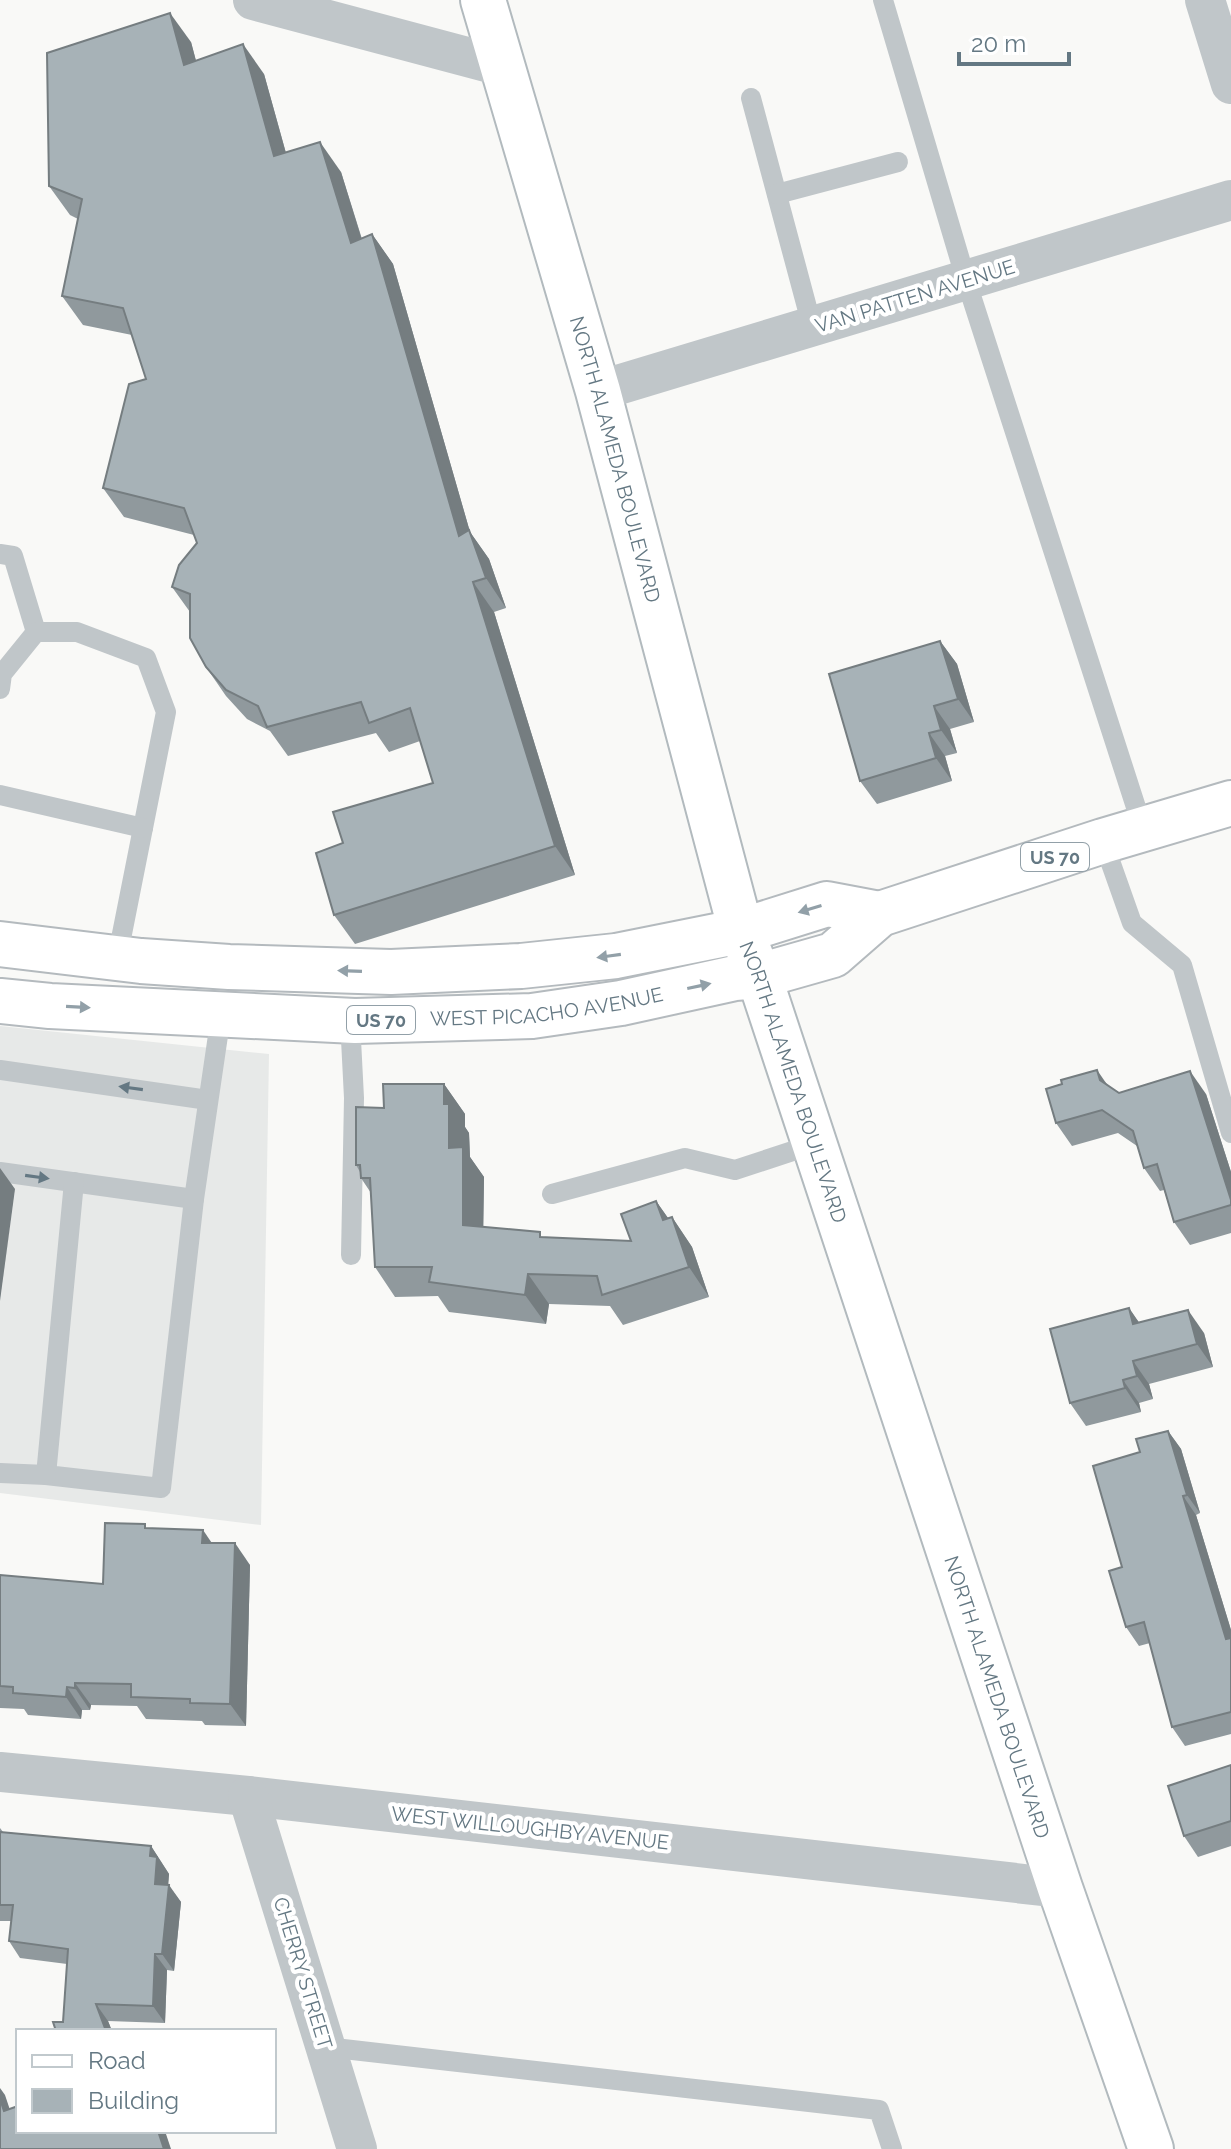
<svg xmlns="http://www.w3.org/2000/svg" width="1231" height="2149" font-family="Raleway,sans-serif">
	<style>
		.built { fill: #e7e9e8 }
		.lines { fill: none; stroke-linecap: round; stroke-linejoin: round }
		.secondary-casing { stroke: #b2babe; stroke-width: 48 }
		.primary-casing { stroke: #b4babe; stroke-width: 48 }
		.lane { stroke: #c0c6c9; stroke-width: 20 }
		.street { stroke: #c0c6c9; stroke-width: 40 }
		.secondary { stroke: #fff; stroke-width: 44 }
		.primary { stroke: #fff; stroke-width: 44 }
		.wall { fill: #90999d }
		.shaded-wall { fill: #757d80 }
		.building { fill: #a7b2b7; stroke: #757d80; stroke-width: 2 }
		.oneway { fill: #92a0a8 }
		.oneway2 { fill: #647883 }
		.labels { text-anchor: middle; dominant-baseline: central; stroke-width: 8; stroke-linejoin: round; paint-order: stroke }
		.shield { fill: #fff; stroke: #92a0a8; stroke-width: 2 }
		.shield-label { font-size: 18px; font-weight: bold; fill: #647883 }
		.street-label { font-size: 20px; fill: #647883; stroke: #fff }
	</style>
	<rect width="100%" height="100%" fill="#f9f9f7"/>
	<!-- built -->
	<path class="built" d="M0 1026 269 1054 261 1525 0 1493Z"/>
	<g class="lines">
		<!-- secondary casing -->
		<g class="secondary-casing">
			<g id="secondary">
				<path id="s1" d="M483 0 598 391 741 931 759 976 1060 1888 1151 2149"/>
			</g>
		</g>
		<!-- primary casing -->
		<g class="primary-casing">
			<g id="primary">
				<path d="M0 944 141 961 229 967 391 972 521 966 616 956 741 931 827 904 880 914"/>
				<path id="s2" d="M0 1001 50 1006 355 1021 532 1016 621 1003 735 978 759 976 833 955 880 914 1103 841 1231 803"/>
			</g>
		</g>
		<!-- lane -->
		<g class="lane">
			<path d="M883 0 966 280 1143 829"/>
			<path d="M751 98 812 326"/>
			<path d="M777 194 898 162"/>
			<path d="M0 554 13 556 36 632"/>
			<path d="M0 689 2 674 36 632H77L146 658 166 712 117 959"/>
			<path d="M0 795 143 828"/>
			<path d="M1103 841 1132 923 1182 965 1231 1133"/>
			<path d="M350 1020 354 1098 351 1255"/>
			<path d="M0 1070 208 1100"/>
			<path d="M0 1172 194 1199"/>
			<path d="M74 1182 46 1475 161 1488 194 1199 221 1015"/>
			<path d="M552 1194 685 1158 735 1170 814 1144"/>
			<path d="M0 1473 46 1475"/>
			<path d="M326 2047 879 2110 892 2149"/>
		</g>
		<!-- street -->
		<g class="street">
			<path d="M253 0 501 66"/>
			<path d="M1205 0 1231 84"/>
			<path d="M598 391 1231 200"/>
			<path d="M0 1772 248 1796 1060 1888"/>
			<path d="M248 1796 357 2149"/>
		</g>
		<!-- secondary -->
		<use href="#secondary" class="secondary"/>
		<!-- primary -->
		<use href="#primary" class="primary"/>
	</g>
	<!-- wall -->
	<g class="wall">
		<path d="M191 42 196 61 264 74 286 153 341 172 362 239 372 234 393 264 470 532 489 559 506 608 494 612 575 875 355 944 334 915 343 843 433 783 420 741 389 752 376 733 288 756 270 731 247 719 226 696 206 667 190 612 172 587 197 543 194 535 124 517 103 488 146 379 132 335 83 325 62 296 78 219 70 215 49 186Z"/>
		<path d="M940 641 957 664 974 722 950 729 957 753 945 756 952 781 877 804 860 781Z"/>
		<path d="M444 1084 465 1114V1127L469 1133 470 1157 484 1177 483 1227 544 1237 631 1241 656 1201 668 1218 672 1217 692 1247 709 1297 623 1325 610 1306 549 1304 546 1324 449 1312 438 1296 395 1297 375 1267 371 1193 361 1178 360 1172 356 1165 384 1108Z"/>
		<path d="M1062 1084 1108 1086 1119 1093 1206 1094 1231 1172V1233L1190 1245 1174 1222 1164 1190 1160 1191 1144 1168 1137 1146 1118 1133 1072 1146 1056 1123Z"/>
		<path d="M1129 1308 1139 1323 1204 1333 1213 1367 1149 1384 1153 1399 1139 1403 1141 1412 1086 1426 1070 1403Z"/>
		<path d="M1168 1431 1181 1449 1200 1513 1196 1515 1231 1630V1734L1185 1746 1172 1727 1150 1643 1139 1646 1126 1627 1122 1567Z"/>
		<path d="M148 1528 212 1543 250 1565 246 1726 205 1725 202 1721 146 1719 137 1706 91 1705 90 1710H82L81 1719 28 1715 24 1709 0 1708V1575L103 1584Z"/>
		<path d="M1231 1765V1846L1198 1857 1184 1836Z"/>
		<path d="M0 1828 3 1832 151 1846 169 1874 168 1885 181 1902 174 1971 167 1970 165 2023 108 2021 112 2031H56L63 2022 67 1964 20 1958 9 1941 11 1921H0Z"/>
	</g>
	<!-- shaded-wall -->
	<g class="shaded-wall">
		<path d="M170 13 191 42 205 95 184 65Z"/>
		<path d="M243 44 264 74 295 186 274 156Z"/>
		<path d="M320 142 341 172 372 273 351 243Z"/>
		<path d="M372 234 393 264 470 532 489 559 506 608 486 578 459 536Z"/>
		<path d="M473 582 494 612 575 875 555 846Z"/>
		<path d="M940 641 957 664 974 722 958 699Z"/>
		<path d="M934 706 950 729 957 753 941 730Z"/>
		<path d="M929 733 945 756 952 781 936 758Z"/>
		<path d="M1097 1070 1113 1093 1100 1080Z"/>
		<path d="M1190 1071 1206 1094 1231 1172V1200Z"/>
		<path d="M444 1084 465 1114V1127L469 1133 470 1157 484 1177 483 1254 463 1225 449 1148 444 1104Z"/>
		<path d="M0 1168 15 1189 0 1301Z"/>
		<path d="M656 1201 675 1228 672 1217 692 1247 709 1297 689 1267 663 1220Z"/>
		<path d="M528 1274 549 1304 546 1324 525 1295Z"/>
		<path d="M1129 1308 1145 1331 1133 1324Z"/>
		<path d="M1188 1310 1204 1333 1213 1367 1197 1344Z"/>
		<path d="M1133 1361 1149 1384 1153 1399 1137 1376Z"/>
		<path d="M1123 1380 1139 1403 1141 1412 1125 1388Z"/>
		<path d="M1168 1431 1181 1449 1200 1513 1187 1495Z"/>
		<path d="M1183 1496 1196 1515 1231 1630V1646L1226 1639Z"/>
		<path d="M203 1530 218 1552 202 1543Z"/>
		<path d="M235 1543 250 1565 246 1726 230 1704Z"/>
		<path d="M75 1683 91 1705 90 1710 75 1688Z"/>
		<path d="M67 1687 82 1710 81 1719 66 1697Z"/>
		<path d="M151 1846 169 1874 167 1900 155 1884 150 1856Z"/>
		<path d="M169 1885 181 1902 174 1971 162 1954Z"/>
		<path d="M155 1954 167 1970 165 2023 153 2006Z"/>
		<path d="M96 2004 108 2021 112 2031H106Z"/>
		<path d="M0 2088 5 2095 16 2128 4 2111 0 2099Z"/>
		<path d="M158 2131H165L171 2149H164Z"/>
	</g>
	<!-- building -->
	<g class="building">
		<path d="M170 13 184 65 243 44 274 156 320 142 351 243 372 234 459 536 469 530 486 578 473 582 555 846 334 915 316 853 343 843 333 812 433 783 410 708 369 723 361 702 267 727 258 706 226 690 206 667 190 638V594L172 587 179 565 197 543 184 508 103 488 129 384 146 379 123 308 62 296 82 199 49 186 47 53Z"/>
		<path d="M940 641 958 699 934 706 941 730 929 733 936 758 860 781 829 674Z"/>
		<path d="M1097 1070 1100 1080 1119 1093 1190 1071 1231 1200V1205L1174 1222 1157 1164 1144 1168 1133 1131 1102 1110 1056 1123 1046 1089 1062 1084 1061 1080Z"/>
		<path d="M383 1084H444V1104H449V1148L463 1147V1225L540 1232V1237L631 1241 621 1214 656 1201 663 1220 672 1217 689 1267 602 1295 597 1276 528 1274 525 1295 429 1282 432 1267H375L370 1178H361L360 1165H356V1107L384 1108Z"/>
		<path d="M1129 1308 1133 1324 1188 1310 1197 1344 1133 1361 1137 1376 1123 1380 1125 1388 1070 1403 1050 1329Z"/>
		<path d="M1168 1431 1187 1495 1183 1496 1226 1639 1231 1638V1712L1172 1727 1144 1622 1126 1627 1109 1571 1122 1567 1093 1466 1140 1452 1136 1439Z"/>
		<path d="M105 1523 145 1524V1528L203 1530 202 1543H235L230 1704 190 1703V1699L131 1697V1684L75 1683V1688L67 1687 66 1697 13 1693V1687L0 1686V1575L103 1584Z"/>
		<path d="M1231 1765V1821L1184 1836 1168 1786Z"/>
		<path d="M0 1832 151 1846 150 1856 157 1857 155 1884 169 1885 162 1954H155L153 2006 96 2004 106 2031H56L53 2022H63L68 1949 9 1941 13 1905H0Z"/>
		<path d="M0 2099 4 2111 18 2106V2131H158L164 2149H0Z"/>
	</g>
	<!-- one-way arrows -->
	<defs><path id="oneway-solid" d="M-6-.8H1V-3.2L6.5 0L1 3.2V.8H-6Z" transform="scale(2)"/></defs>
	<g class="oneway">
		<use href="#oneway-solid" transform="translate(810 909) rotate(163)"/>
		<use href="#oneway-solid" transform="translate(609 956) rotate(172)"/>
		<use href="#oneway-solid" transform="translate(350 971) rotate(-178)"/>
		<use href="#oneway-solid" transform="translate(699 986) rotate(-12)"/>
		<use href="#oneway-solid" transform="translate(78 1007) rotate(3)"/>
	</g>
	<g class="oneway2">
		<use href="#oneway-solid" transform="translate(131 1088) rotate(-172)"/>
		<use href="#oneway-solid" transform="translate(37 1177) rotate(8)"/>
	</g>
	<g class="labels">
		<!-- shield labels -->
		<g class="shield">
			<rect x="1021" y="843" width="68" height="28" rx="6"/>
			<rect x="347" y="1006" width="68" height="28" rx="6"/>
		</g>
		<g class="shield-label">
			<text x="1055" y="857">US 70</text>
			<text x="381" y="1020">US 70</text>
		</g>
		<!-- street labels -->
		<g class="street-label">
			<text transform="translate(915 296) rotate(-17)">VAN PATTEN AVENUE</text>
			<text stroke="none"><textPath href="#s1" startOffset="478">NORTH ALAMEDA BOULEVARD</textPath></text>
			<text stroke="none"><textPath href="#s2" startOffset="548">WEST PICACHO AVENUE</textPath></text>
			<text stroke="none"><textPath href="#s1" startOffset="1126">NORTH ALAMEDA BOULEVARD</textPath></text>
			<text stroke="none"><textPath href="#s1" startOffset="1774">NORTH ALAMEDA BOULEVARD</textPath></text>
			<text transform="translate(530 1828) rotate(6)">WEST WILLOUGHBY AVENUE</text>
			<text transform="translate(303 1973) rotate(73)">CHERRY STREET</text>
		</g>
	</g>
	<!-- legend -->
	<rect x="16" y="2029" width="260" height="104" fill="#ffffff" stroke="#c1c9cd" stroke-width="2"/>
	<rect x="32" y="2055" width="40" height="12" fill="#ffffff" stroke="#c1c9cd" stroke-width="2"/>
	<text x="88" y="2069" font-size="24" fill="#647883">Road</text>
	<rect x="32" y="2089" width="40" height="24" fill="#a7b2b7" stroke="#c1c9cd" stroke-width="2"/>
	<text x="88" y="2109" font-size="24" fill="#647883">Building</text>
	<!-- scale -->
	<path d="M959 52v12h110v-12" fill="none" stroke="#647883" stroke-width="4"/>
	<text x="971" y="52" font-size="24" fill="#647883" stroke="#ffffff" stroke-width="6" paint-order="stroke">20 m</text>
</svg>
